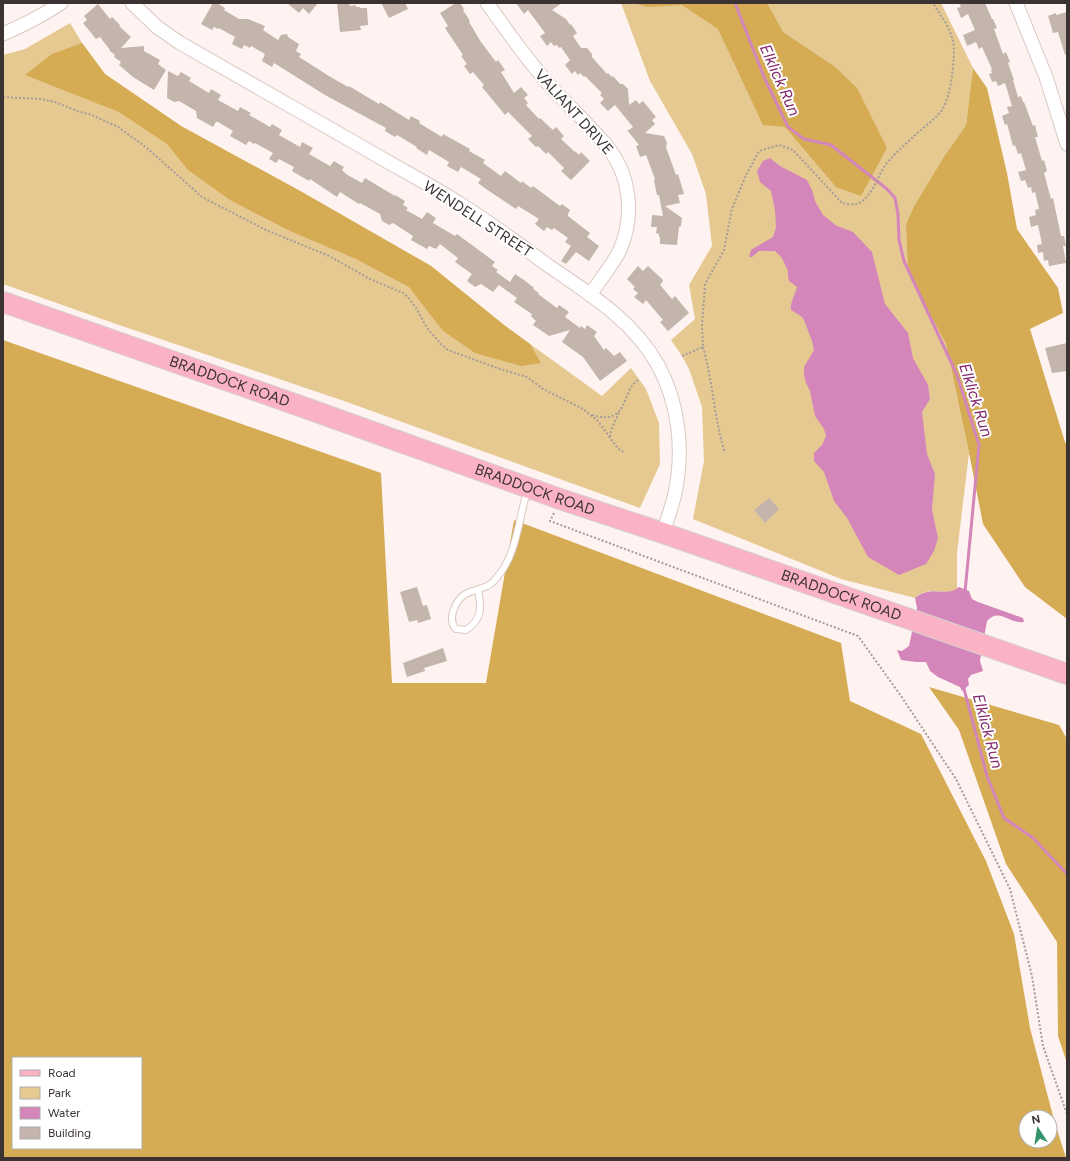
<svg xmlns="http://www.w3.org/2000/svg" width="1070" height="1161" font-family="Figtree,sans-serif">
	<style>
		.green { fill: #e5c991 }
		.forest { fill: #d5ac54; fill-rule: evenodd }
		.water { fill: #d486bb }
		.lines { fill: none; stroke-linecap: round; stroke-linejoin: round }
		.stream { stroke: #d486bb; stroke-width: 3 }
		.building { fill: #c3b5ab }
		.service-casing { stroke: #dac8c4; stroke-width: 8 }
		.minor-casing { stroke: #dac8c4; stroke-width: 15 }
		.primary-casing { stroke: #d4d2d2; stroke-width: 22 }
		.path { stroke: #a59c9a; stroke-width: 2; stroke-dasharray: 2 2; stroke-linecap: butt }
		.service { stroke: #fff; stroke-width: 6 }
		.minor { stroke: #fff; stroke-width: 13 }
		.primary { stroke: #fbb2c4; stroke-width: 20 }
		.labels { text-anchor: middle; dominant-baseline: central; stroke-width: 4; stroke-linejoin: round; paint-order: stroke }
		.street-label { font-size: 15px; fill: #3a3331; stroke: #fff }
		.water-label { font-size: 16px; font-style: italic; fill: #83286b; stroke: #fff }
	</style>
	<rect width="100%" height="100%" fill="#fff3f1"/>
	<!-- green -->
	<g class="green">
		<path d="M621 3H941L973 68 966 125 943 158 914 206 906 224 908 274 946 344 969 453 957 553V589C944 597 931 584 915 598L841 579 693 519 704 461 702 407 689 369 682 356 671 340 695 319 689 285 712 246 706 194 692 154 650 81Z"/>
		<path d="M70 23 82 43 105 74 181 126 302 192 431 266 504 325 602 396 631 368 646 389 659 423 660 464 640 508 344 401 116 324 3 284V55L25 49Z"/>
	</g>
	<!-- forest -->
	<g class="forest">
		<path d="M633 3H767L783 32 835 67 857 88 887 148 861 196 836 187 785 127 763 125 718 29 682 5 648 7Z"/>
		<path d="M82 43 105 74 181 126 302 192 431 266 504 325 530 344 541 363 521 366 475 353 442 330 409 287 356 259 290 231 230 200 188 170 167 144 119 112 25 75 52 54Z"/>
		<path d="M973 68 987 88 1007 173 1017 229 1058 288 1063 313 1030 329 1065 442 1067 445V619L1025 587 983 524 969 453 946 344 908 274 906 224 914 206 943 158 966 125Z"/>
		<path d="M3 340 381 473 392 683H486L514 520 841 643 850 701 921 734 986 861 1014 934 1030 1028 1054 1120 1066 1158H3ZM13 1058H141V1148H13ZM1026 1117H1050V1141H1026Z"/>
		<path d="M929 687 1059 725 1067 739V1063L1058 1036 1057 942 1006 864 959 730Z"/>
	</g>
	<!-- water -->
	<g class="water">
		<path d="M770 158 780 166 807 180 812 190 815 201 823 215 837 226 853 232 872 252 885 304 908 333 913 358 928 385 930 399 922 412 927 454 935 474 932 510 938 538 934 551 926 564 899 575 868 557 847 518 834 501 824 472 814 461V453L822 445 826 436 824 429 815 416 810 391 806 383 804 375V367L814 350 812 341 804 320 802 317 791 310C790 303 795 294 797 287L789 281 788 276V271L782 258 775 251H759L752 257H749L751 250 773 237 776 227 775 210 771 191 760 182 757 171 763 161Z"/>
		<path d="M959 587 969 591 972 599 978 602 1023 618 1024 622C1009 624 999 607 987 621L980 661 983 671 971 675 968 679 969 685 962 691 960 687 938 677 930 671 926 662H916L901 660 897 650 902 651 909 646 917 608 915 598C932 584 946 598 959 587Z"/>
	</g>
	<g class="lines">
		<!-- stream -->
		<g class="stream">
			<path d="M735 3 764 77 788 127 804 139 831 145 887 189 895 198 898 214 899 240 904 261 957 375 979 445 965 592"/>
			<path d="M963 685 987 776 1004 818 1033 838 1067 874"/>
		</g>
	</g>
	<!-- building -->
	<g class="building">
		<path d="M213 3H217L225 8 224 10 239 19H248L265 26 263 30 278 40 281 35 287 34 288 37 299 44 296 51 301 54 299 57 329 76 348 87 349 86 379 104 380 102 409 120 411 116 420 121 419 123 442 137 443 134 470 149 469 151 485 160 483 163 501 176 505 171 521 183 522 181 531 188 533 186 560 206 562 204 570 210 568 214V216L590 233 587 237 599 246 589 261 576 252 566 264 561 261 571 246 565 242 568 238 554 228 552 230 547 227 544 231 535 224 539 219 518 206 516 209 486 189 478 183 481 179 461 167 458 172 447 166 449 162 429 150 427 155 416 148 417 147 397 135 395 137 385 131 386 128 325 95 274 63 272 67 262 61 265 54 251 46 250 48 244 45 242 49 232 44 235 37 219 28 218 29 214 27 212 30 201 24Z"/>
		<path d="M287 3H318L309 14 303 8 299 13Z"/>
		<path d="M337 3H349L350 6 356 5V7H360V8H367L368 25 360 26 361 30 340 32Z"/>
		<path d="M381 3H405L408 9 389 18Z"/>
		<path d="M456 3H460L464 9 463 10 470 21 469 22 481 42 496 62 498 60 505 70 501 72 514 93 521 87 528 95 524 98 528 103 526 105 539 119 540 118 553 130 556 127 564 136 561 139 575 152V151L579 155 581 152 590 161 571 180 561 171 564 168 548 152 546 154 538 146 536 147 528 139 532 136 508 112 505 115 482 87 484 85 473 72 470 74 464 66 467 64 461 56 463 55 445 28 448 26 440 13Z"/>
		<path d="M516 3H562L552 10 566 19 570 25 571 24 577 33 573 36 581 48H587L592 54V57L607 74 608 73 612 77 613 76 620 84H623L628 89 629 105 636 100 639 104 643 101 656 117 652 120 655 124 645 133 664 136 667 143 666 147 676 175 678 174 684 194 678 195 680 203 665 206 682 218 681 226 679 227 677 245 660 244V237H659V234L656 233 657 227H651L652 215 663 216 659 195H657L654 180 655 179 646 155 640 157 636 146 639 145 627 130H629L633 127 615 105 608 111 600 103 604 99 600 95 602 93 585 76 584 77 580 73 578 75 575 71 572 74 565 65 570 60 561 47 559 48 557 45 554 46 551 42 547 46 540 36 545 33 528 10 524 14Z"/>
		<path d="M959 3H985L992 19H993L997 28 994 29 1003 54 1006 52 1010 62 1008 63 1014 80H1013L1018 97 1021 96 1023 102H1024L1033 126 1035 125 1038 137H1035L1042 161 1044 160 1047 171 1044 173 1051 199 1053 198 1061 236H1064L1066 246H1063L1066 263 1049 266 1048 260 1044 261 1043 252 1038 253 1037 245 1042 244 1038 225 1031 227 1029 217 1036 215 1035 210 1039 209 1035 192 1032 193 1031 187 1028 188 1025 180 1021 181 1018 172 1026 170 1021 153 1018 154 1015 145 1013 146 1007 124 1005 125 1002 116 1009 113 1007 107 1012 106 1005 83 998 86 996 81 992 82 989 74 992 73 991 70 992 69 982 47 979 49 976 42 967 46 963 35 975 30 968 14 961 18 957 8 961 7Z"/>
		<path d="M98 4 110 19 112 17 120 25 119 26 131 37 121 48 144 46V51L160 60 158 64 166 70 154 90 133 77 119 65 121 62 114 57 115 55 109 50H110L100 37 96 39 83 23 87 20 84 16Z"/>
		<path d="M1067 12V54L1065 55 1058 32 1053 33 1048 16 1056 13V15Z"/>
		<path d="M168 71 178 76 181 72 191 78 189 81 209 93 211 89 221 95 218 100 238 111 240 107 251 113 249 115 270 127 272 124 282 130 279 135 300 147 302 142 313 148 309 154 330 166 334 161 344 167 342 170 346 174 362 183 365 178 395 196V195L405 201 403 205 408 208 406 210 422 219 427 212 436 218 433 223 455 236 457 234 495 262 492 266 498 270 496 272 510 282 515 274 524 280 534 288 533 289 539 293 538 294 557 308 559 305 569 312 565 317 580 328 581 326 585 329 587 325 597 332 594 336 604 350 606 348 614 356 620 352 627 361 600 381 583 357 562 342 570 330 549 336 533 325 536 321 531 316 532 314 514 302 517 298 499 285 493 292 481 284 475 287 467 281 472 274 455 262 458 258 440 244 436 249 429 246 427 249 411 240 413 236 393 223 389 225 382 221 380 214 360 203 359 204 340 192 337 197 310 179 309 181 292 171 294 167 279 159 276 163 269 159 273 153 255 143 254 144 249 141 246 145 230 136 233 131 218 122H216L213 127 197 118 196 111 179 101 174 102 167 98Z"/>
		<path d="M638 266 643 271 648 266 662 279 663 281 660 285 672 299 675 296 689 313 668 331 660 322 663 320 646 300 643 304 634 297 638 293 633 289 635 287 627 279Z"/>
		<path d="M1067 343V371L1052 373 1045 348Z"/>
		<path d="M769 498 779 509 765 523 754 510Z"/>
		<path d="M417 587 423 606 427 605 431 619 418 623 417 620 409 622 400 592Z"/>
		<path d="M443 648 447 661 424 668 425 671 407 677 403 663Z"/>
	</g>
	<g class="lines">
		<!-- service casing -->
		<g class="service-casing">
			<path id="service" d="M478 589C481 607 483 619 466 630L456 629C447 619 455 602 464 595 471 590 480 590 487 586 491 584 496 579 498 576 518 552 518 518 528 489"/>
		</g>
		<!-- minor casing -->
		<g class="minor-casing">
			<g id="minor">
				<path d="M132 3 157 27 180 43C241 78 303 113 364 148 396 167 429 184 459 203 489 222 518 243 546 264 588 293 632 319 658 365 679 404 684 450 675 493 672 507 667 520 663 533"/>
				<path d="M487 3C509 34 531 65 556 92 573 110 591 127 606 145 631 175 635 217 619 252 611 267 599 281 590 295"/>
				<path d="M1016 3 1046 77 1067 144"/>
				<path d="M3 34C24 25 42 16 61 3"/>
			</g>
		</g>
		<!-- primary casing -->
		<g class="primary-casing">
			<g id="primary">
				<path id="s1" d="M3 302 300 406 563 500 663 533 1067 674"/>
			</g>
		</g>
		<!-- path -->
		<g class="path">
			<path d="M3 97 41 99 55 102 77 111 92 115 118 127 147 148 202 197 266 230 329 256 370 279 403 293 408 297 416 308 427 328 441 344 448 350 500 369 527 377 543 389 583 409 598 421 616 446 621 451 625 452"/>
			<path d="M703 347C713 382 714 419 725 453"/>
			<path d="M682 356 703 347 702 326 705 284 724 250 732 209 746 175 759 151 779 145 793 150 842 203C846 204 853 205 857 204 873 198 877 175 887 163 898 150 910 140 922 129 929 123 937 117 942 110 951 96 956 57 953 41 950 27 940 15 933 3"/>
			<path d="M592 415C630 426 620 392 638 380"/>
			<path d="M610 437 611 430 619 413"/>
			<path d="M554 513 550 521 858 636 901 696 956 779 1010 889 1032 976 1043 1046 1067 1114"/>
		</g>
		<!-- service -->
		<use href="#service" class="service"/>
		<!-- minor -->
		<use href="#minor" class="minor"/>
		<!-- primary -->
		<use href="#primary" class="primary"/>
	</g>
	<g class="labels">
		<!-- street labels -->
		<g class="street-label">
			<text transform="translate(574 112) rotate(48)">VALIANT DRIVE</text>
			<text transform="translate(478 219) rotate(33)">WENDELL STREET</text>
			<text stroke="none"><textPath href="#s1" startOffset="240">BRADDOCK ROAD</textPath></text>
			<text stroke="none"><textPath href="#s1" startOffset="564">BRADDOCK ROAD</textPath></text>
			<text stroke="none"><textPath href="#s1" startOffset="888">BRADDOCK ROAD</textPath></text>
		</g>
		<!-- water labels -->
		<g class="water-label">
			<text transform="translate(780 80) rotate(66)">Elklick Run</text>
			<text transform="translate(976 400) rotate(72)">Elklick Run</text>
			<text transform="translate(988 731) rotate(75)">Elklick Run</text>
		</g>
	</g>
	<!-- border -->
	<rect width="1070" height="1161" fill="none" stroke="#3a3331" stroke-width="8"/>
	<!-- legend -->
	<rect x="12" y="1057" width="130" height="92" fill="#ffffff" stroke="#b0adad"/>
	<rect x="20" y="1070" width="20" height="6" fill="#fbb2c4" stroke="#b0adad"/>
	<text x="48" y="1077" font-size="12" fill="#3a3331">Road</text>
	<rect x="20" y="1087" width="20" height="12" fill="#e5c991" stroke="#b0adad"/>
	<text x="48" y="1097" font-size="12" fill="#3a3331">Park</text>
	<rect x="20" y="1107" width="20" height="12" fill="#d486bb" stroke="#b0adad"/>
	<text x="48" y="1117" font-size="12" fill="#3a3331">Water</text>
	<rect x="20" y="1127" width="20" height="12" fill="#c3b5ab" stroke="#b0adad"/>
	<text x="48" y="1137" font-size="12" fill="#3a3331">Building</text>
	<!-- north arrow -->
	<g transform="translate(1038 1129) rotate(348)"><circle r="19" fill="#ffffff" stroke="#b0adad"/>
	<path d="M0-3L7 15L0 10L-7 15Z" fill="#33936c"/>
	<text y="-6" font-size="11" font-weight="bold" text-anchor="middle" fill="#3a3331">N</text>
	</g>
</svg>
